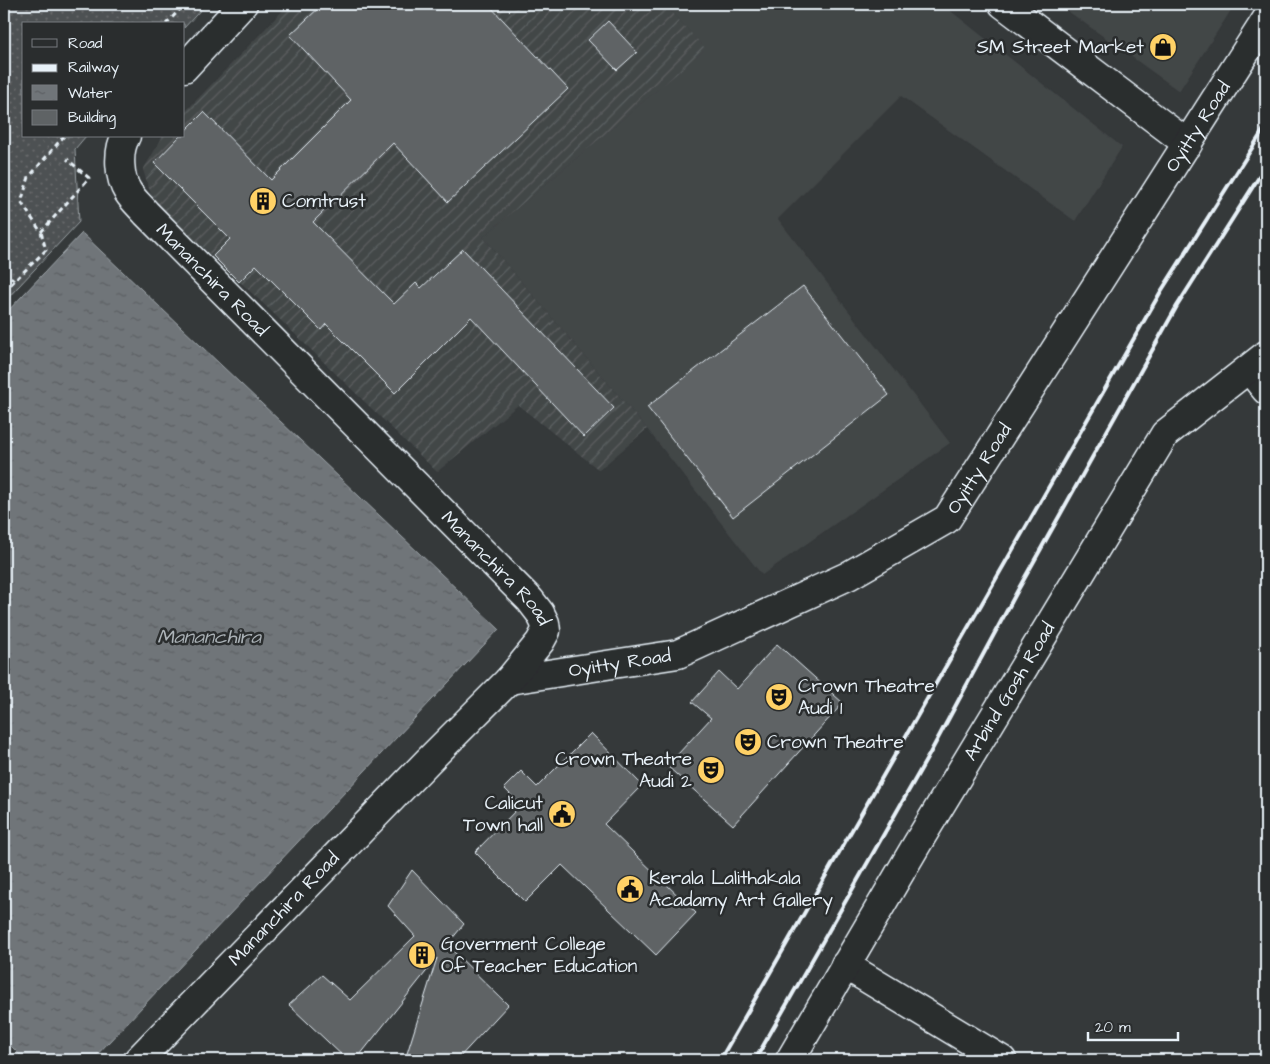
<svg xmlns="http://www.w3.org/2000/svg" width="1270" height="1064" font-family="'Architects Daughter',sans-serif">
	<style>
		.built { fill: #424647 }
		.industrial { fill: url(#industrial-furrows) }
		.grass { fill: url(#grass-dots); stroke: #9aa1a5 }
		.water { fill: url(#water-ripples); stroke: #a0a7ac }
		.building { fill: #5f6365; stroke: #e8f1f8 }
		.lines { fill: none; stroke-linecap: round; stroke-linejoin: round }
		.minor-casing { stroke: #e8f1f8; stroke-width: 31 }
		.tertiary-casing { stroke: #e8f1f8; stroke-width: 31 }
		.secondary-casing { stroke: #e8f1f8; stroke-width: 31 }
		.primary-casing { stroke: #e8f1f8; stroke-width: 31 }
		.path { stroke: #e8f1f8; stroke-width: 3; stroke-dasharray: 5 4; stroke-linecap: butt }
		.minor { stroke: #2a2d2e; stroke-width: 28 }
		.tertiary { stroke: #2a2d2e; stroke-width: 28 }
		.secondary { stroke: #2a2d2e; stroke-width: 28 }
		.primary { stroke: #2a2d2e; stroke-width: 28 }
		.rail { stroke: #e8f1f8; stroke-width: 4 }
		.labels { text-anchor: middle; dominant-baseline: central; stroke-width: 5; stroke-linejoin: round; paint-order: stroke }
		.poi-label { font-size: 19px; fill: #e8f1f8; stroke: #2a2d2e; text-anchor: start }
		.street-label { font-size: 19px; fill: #e8f1f8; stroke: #2a2d2e }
		.water-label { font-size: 20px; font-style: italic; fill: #acb3b8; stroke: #2a2d2e }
	</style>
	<defs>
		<pattern id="industrial-furrows" width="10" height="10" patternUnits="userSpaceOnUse" patternTransform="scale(1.25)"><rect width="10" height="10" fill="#424647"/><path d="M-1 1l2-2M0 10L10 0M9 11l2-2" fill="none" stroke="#5d6162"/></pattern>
		<pattern id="grass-dots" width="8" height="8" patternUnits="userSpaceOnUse" patternTransform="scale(1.25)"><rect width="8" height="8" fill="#4d5152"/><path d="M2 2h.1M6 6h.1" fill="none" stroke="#676a6c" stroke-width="1.8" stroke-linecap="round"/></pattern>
		<pattern id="water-ripples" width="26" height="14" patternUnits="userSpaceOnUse" patternTransform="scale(1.25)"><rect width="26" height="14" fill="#707579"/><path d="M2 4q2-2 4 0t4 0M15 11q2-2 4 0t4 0" fill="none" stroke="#5b5e62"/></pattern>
	</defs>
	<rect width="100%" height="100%" fill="#35393a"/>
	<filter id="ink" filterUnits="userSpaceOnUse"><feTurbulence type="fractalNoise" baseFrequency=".02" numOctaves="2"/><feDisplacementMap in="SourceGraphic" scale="10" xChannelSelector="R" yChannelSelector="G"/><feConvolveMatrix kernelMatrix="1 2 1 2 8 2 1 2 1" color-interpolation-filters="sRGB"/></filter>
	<g filter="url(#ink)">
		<!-- built -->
		<g class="built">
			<path d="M664 4H942L1122 147 1075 221 901 96 778 219 950 443 762 575 647 429 483 237 705 49Z"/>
			<path d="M1058 4H1235L1179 91Z"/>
		</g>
		<!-- industrial -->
		<path class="industrial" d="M289 4H664L706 49 483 237 647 429 599 470 518 405 437 472 269 309 153 201 143 170 163 136H184V113Z"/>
		<!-- grass -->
		<path class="grass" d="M4 4H206L184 28V24H24V136H86L75 149 79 222 4 302Z"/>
		<!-- water -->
		<path class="water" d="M82 233 499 629 92 1060H25L4 1039V315Z"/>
		<!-- building -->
		<g class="building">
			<path d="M323 4H488L568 89 448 202 393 143 313 222 394 304 416 283 421 288 463 249 614 408 584 437 471 317 395 393 326 324 321 330 256 265 239 282 213 256 230 239 154 163 180 136H184V132L204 112 271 180 351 100 290 35Z"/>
			<path d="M608 21 637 52 617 70 588 40Z"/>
			<path d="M803 286 889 395 733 517 647 407Z"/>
			<path d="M777 644 843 703 733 825 667 766 711 718 692 702 719 672 737 689Z"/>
			<path d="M591 733 642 785 604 824 696 913 656 955 562 865 525 902 475 852 521 805 504 788 521 771 537 787Z"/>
			<path d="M412 870 464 924 447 945 508 1005 457 1060H405L437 958 356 1060H347L289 1005 322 975 350 1000 415 936 388 906Z"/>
		</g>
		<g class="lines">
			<!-- minor casing -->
			<g class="minor-casing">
				<g id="minor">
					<path d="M1249 369 1266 390"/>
					<path d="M845 965 1002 1060"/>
				</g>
			</g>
			<!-- tertiary casing -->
			<g class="tertiary-casing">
				<g id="tertiary">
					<path d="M1003 4 1188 144"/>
					<path id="s1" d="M790 1060 917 844 1165 434 1266 355"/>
				</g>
			</g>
			<!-- secondary casing -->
			<g class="secondary-casing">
				<g id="secondary">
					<path id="s2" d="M509 680 678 654 848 576 947 519 1266 20"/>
				</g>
			</g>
			<!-- primary casing -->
			<g class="primary-casing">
				<g id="primary">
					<path d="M184 68 243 4"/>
					<path id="s3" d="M126 136C117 151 119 178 128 192 133 200 140 206 146 213L530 600 540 613 545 623 546 631 540 642 509 680 428 761 138 1060"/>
				</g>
			</g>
			<!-- path -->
			<g class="path">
				<path d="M166 24 185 4"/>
				<path d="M41 232 89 178 67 159"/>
				<path d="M4 271 14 280"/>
				<path d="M4 291 46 250 41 232 21 202 29 177 64 136"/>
				<path d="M4 1051 16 1060"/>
			</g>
			<!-- minor -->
			<use href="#minor" class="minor"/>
			<!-- tertiary -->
			<use href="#tertiary" class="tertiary"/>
			<!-- secondary -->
			<use href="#secondary" class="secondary"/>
			<!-- primary -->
			<use href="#primary" class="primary"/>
			<!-- rail -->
			<g class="rail">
				<path d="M720 1060 1160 293 1266 126"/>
				<path d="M755 1060 929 755 1019 588 1177 306 1266 166"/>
			</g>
		</g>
	</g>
	<!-- icons -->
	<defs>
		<g id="shop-disc" transform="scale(1.4375)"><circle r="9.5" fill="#ffd166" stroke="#2a2d2e"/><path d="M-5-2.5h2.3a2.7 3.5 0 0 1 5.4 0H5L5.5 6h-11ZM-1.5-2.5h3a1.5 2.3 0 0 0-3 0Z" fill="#111"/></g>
		<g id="building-disc" transform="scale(1.4375)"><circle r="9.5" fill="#ffd166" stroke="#2a2d2e"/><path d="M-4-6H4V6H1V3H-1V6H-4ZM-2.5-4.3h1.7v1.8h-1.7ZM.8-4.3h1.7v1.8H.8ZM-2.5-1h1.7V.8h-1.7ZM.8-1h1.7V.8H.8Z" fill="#111"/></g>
		<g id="theatre-disc" transform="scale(1.4375)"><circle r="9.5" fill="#ffd166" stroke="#2a2d2e"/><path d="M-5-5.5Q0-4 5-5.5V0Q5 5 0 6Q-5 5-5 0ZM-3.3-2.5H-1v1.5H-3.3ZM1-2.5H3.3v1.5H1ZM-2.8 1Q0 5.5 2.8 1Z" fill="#111"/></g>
		<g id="civic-disc" transform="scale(1.4375)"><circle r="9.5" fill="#ffd166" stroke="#2a2d2e"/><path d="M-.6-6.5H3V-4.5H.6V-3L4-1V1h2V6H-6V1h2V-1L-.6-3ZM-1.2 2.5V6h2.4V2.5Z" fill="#111"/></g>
	</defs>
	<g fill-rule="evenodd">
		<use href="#shop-disc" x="1163" y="47"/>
		<use href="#building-disc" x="263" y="201"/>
		<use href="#theatre-disc" x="779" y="697"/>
		<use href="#theatre-disc" x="748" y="742"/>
		<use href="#theatre-disc" x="711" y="770"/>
		<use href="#civic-disc" x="562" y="814"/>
		<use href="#civic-disc" x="630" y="889"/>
		<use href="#building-disc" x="422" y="955"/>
	</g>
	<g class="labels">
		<!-- poi labels -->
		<g class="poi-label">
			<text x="1144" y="47" text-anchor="end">SM Street Market</text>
			<text x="282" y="201">Comtrust</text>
			<text x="798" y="686">Crown Theatre<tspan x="798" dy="22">Audi 1</tspan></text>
			<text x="767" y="742">Crown Theatre</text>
			<text x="692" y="759" text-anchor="end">Crown Theatre<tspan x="692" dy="22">Audi 2</tspan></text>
			<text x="543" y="803" text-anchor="end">Calicut<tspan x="543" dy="22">Town hall</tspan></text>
			<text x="649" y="878">Kerala Lalithakala<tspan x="649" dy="22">Acadamy Art Gallery</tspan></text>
			<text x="441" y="944">Goverment College<tspan x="441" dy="22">Of Teacher Education</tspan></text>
		</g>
		<!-- street labels -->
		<g class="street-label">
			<text stroke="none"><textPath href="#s2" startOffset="938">Oyitty Road</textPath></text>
			<text stroke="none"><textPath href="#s3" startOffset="180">Mananchira Road</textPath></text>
			<text stroke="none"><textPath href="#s2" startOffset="532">Oyitty Road</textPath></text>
			<text stroke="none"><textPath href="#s3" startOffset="585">Mananchira Road</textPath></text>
			<text stroke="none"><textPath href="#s2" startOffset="112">Oyitty Road</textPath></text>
			<text stroke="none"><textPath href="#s1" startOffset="429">Arbind Gosh Road</textPath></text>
			<text transform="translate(284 909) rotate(-46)">Mananchira Road</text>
		</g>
		<!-- water labels -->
		<g class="water-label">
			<text x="209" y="637">Mananchira</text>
		</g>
	</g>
	<!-- margin -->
	<rect width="1270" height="1064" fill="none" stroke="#2a2d2e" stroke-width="20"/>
	<rect x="10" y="10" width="1250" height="1044" fill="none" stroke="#e8f1f8" stroke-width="2" filter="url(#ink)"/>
	<!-- legend -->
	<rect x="22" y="22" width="162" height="115" fill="#2a2d2e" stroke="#767b7f"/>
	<rect x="32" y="39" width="25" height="8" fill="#2a2d2e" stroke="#767b7f"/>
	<text x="68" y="48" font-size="15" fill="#e8f1f8">Road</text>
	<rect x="32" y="64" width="25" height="8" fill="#e8f1f8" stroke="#767b7f"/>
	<text x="68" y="72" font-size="15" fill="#e8f1f8">Railway</text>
	<rect x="32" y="85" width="25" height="15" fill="url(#water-ripples)" stroke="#767b7f"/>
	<text x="68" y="98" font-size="15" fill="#e8f1f8">Water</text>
	<rect x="32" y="110" width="25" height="15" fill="#5f6365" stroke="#767b7f"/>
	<text x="68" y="122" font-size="15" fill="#e8f1f8">Building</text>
	<!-- scale -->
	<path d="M1088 1032v8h90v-8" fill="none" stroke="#e8f1f8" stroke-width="2.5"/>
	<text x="1095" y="1032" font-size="15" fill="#e8f1f8" stroke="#2a2d2e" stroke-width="4" paint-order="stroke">20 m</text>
</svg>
